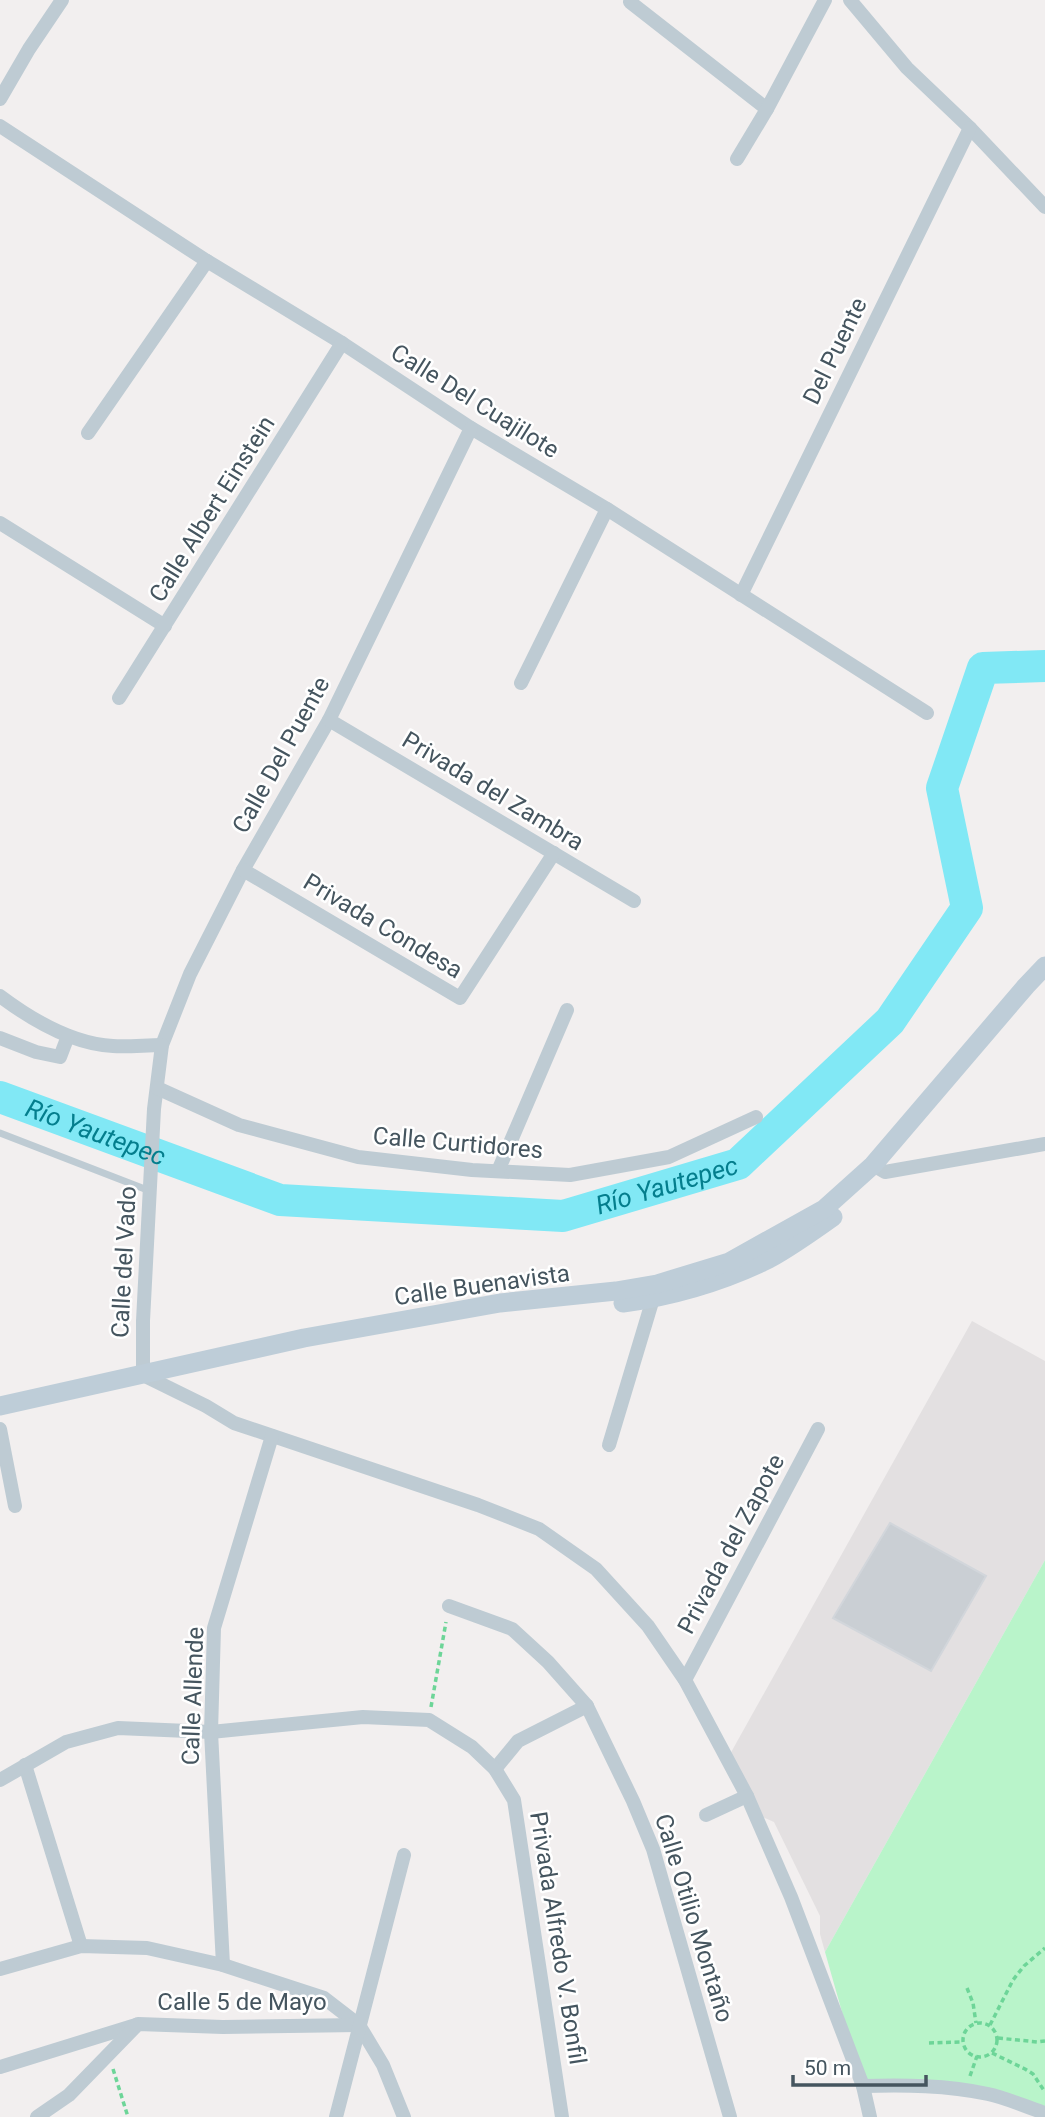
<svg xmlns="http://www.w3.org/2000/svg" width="1045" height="2117" font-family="Roboto,sans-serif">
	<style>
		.education { fill: #e3e0e1 }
		.green { fill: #b9f4ca }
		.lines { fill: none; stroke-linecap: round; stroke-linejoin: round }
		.river { stroke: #81e8f5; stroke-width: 32 }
		.building { fill: #cacfd4; stroke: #d2d6db; stroke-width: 2 }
		.path { stroke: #6dd598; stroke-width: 3.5; stroke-dasharray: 5 3.5; stroke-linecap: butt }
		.lane { stroke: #becbd3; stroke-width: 7 }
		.street { stroke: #becbd3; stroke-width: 14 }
		.secondary { stroke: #becdd8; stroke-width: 19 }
		.labels { text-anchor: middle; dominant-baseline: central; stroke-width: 5; stroke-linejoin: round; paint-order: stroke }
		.street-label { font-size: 24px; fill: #45555f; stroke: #fff }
		.water-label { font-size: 26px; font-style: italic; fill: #047e8d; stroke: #fff }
	</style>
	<rect width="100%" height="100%" fill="#f2efef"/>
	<!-- education -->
	<path class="education" d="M972 1321 1045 1361V1560L825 1952 820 1934V1916L774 1822 758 1815 729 1756Z"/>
	<!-- green -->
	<path class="green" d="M1045 1560V2113L993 2095 863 2086 825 1952Z"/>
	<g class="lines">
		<!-- river -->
		<path class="river" id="s1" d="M0 1097 280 1200 563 1216 738 1164 890 1021 967 908 942 788 983 668 1045 666"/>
	</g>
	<!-- building -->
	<path class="building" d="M890 1523 986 1576 931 1671 833 1618Z"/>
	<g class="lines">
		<!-- path -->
		<g class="path">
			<path d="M431 1707 446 1622"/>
			<path d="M967 1988 973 2003 976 2023"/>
			<circle cx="980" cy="2040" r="17"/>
			<path d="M990 2025 1013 1980 1024 1966 1045 1948"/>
			<path d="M998 2038 1037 2042 1045 2041"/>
			<path d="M929 2043 963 2042"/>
			<path d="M992 2053 1025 2069 1033 2074 1045 2092"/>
			<path d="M113 2069 128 2117"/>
			<path d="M970 2076 977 2056"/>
		</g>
		<!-- lane -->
		<path class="lane" d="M0 1133 150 1191"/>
		<!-- street -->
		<g class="street">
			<path d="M850 0 907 68 970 128 1045 207"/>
			<path d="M630 2 767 109"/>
			<path d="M0 99 29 49 62 0"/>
			<path d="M0 126 207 261 342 343 471 428 607 509 927 713"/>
			<path d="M737 159 767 109 825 0"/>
			<path d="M471 428 329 720 243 870 190 974 162 1045 154 1109 143 1321V1375L206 1406 234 1423 478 1505 539 1529 596 1569 648 1626 685 1680 747 1796 791 1897 863 2086 870 2117"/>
			<path d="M88 433 207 261"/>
			<path d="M0 523 165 626"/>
			<path d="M741 595 970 128"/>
			<path d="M521 683 607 509"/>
			<path d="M119 698 342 343"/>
			<path d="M329 720 634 901"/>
			<path d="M243 870 460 998 554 853"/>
			<path d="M0 996C32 1020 72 1044 113 1046 129 1047 146 1045 162 1045"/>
			<path d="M0 1038 36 1052 60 1057 68 1036"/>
			<path d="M157 1088 239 1125 358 1157 472 1170 570 1175 669 1157 756 1117"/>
			<path d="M873 1165 885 1172 1045 1144"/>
			<path d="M498 1171 567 1010"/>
			<path d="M0 1429 15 1506"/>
			<path d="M609 1445 655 1292"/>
			<path d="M449 1606 512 1629 548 1662 587 1706 633 1801 653 1849 730 2117"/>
			<path d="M685 1680 818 1429"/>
			<path d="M25 1765 81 1946"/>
			<path d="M495 1769 518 1741 587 1706"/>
			<path d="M0 1780 66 1742 118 1728 211 1732 363 1717 429 1720 472 1747 495 1769 514 1800 562 2117"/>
			<path d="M706 1815 747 1796"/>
			<path d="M223 1965 211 1732 214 1628 272 1436"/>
			<path d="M0 1969 81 1946 147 1948 223 1965 324 1998 359 2025 383 2065 404 2117"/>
			<path d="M0 2067 136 2025"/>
			<path d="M863 2086C905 2085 946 2085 988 2094 1007 2098 1026 2107 1045 2113"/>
			<path d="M37 2117 69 2095 138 2024 223 2027 359 2025"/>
			<path d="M336 2117 404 1855"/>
		</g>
		<!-- secondary -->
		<g class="secondary">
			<path d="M623 1303C673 1296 724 1281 769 1259 791 1247 812 1232 833 1217"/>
			<path d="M0 1406 304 1338 500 1303 616 1291 657 1284 729 1262 824 1209 873 1165 1026 986 1045 966"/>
		</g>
	</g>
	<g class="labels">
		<!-- street labels -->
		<g class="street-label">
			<text transform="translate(835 351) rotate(-64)">Del Puente</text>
			<text transform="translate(475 401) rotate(32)">Calle Del Cuajilote</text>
			<text transform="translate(212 509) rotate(-58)">Calle Albert Einstein</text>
			<text transform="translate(281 755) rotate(-61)">Calle Del Puente</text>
			<text transform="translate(493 791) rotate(31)">Privada del Zambra</text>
			<text transform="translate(383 926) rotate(31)">Privada Condesa</text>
			<text transform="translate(458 1143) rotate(5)">Calle Curtidores</text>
			<text transform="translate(124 1262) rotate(-87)">Calle del Vado</text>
			<text transform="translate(482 1285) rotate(-8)">Calle Buenavista</text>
			<text transform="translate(731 1544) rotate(-62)">Privada del Zapote</text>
			<text transform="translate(193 1696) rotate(-88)">Calle Allende</text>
			<text transform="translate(694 1918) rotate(73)">Calle Otilio Montaño</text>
			<text transform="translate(558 1938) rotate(81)">Privada Alfredo V. Bonfil</text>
			<text x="242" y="2002">Calle 5 de Mayo</text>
		</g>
		<!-- water labels -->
		<g class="water-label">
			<text stroke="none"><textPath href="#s1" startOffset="102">Río Yautepec</textPath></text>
			<text stroke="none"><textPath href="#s1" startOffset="690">Río Yautepec</textPath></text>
		</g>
	</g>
	<!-- scale -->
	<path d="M793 2075v10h133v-10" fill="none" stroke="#45555f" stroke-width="3.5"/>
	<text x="804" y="2075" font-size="21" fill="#45555f" stroke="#ffffff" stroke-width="5" paint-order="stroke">50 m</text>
</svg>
